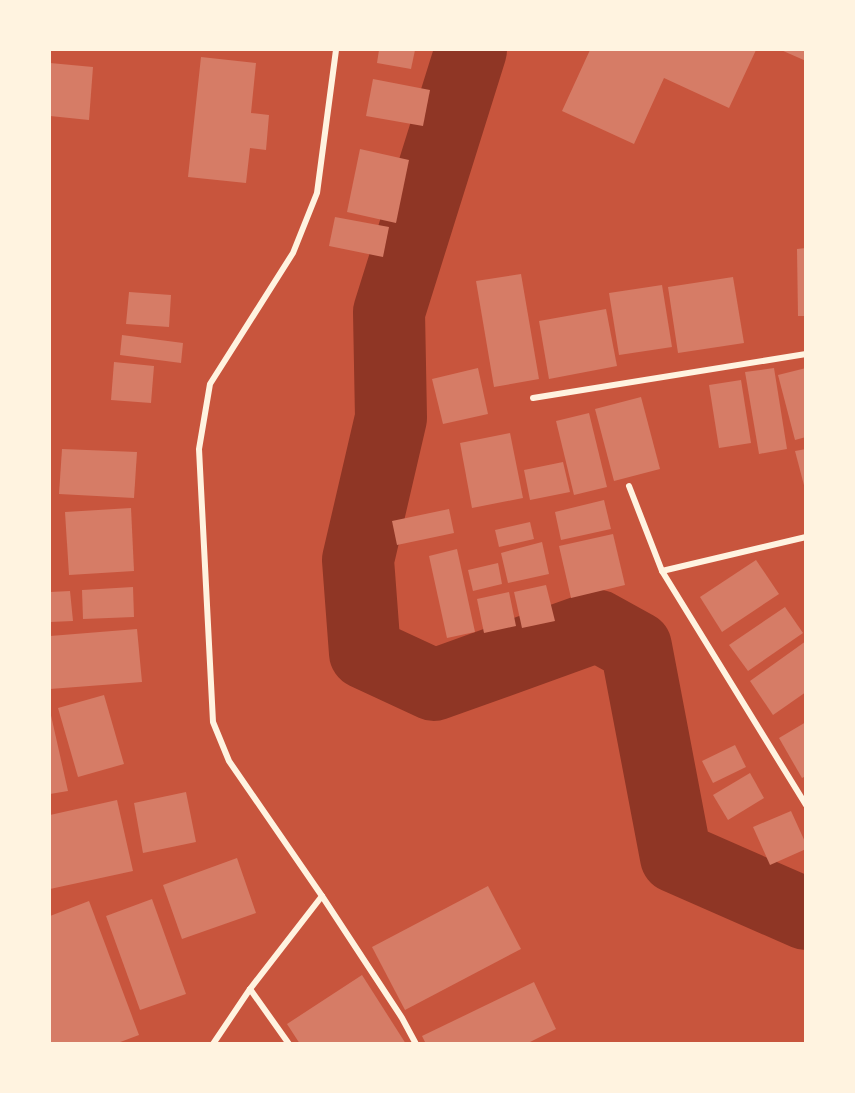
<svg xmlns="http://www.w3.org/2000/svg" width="855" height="1093" font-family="'Asap Condensed',sans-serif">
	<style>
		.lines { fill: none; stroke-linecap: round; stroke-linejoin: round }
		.river { stroke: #8f3625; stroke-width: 72 }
		.building { fill: #d67c66 }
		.minor { stroke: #fff3e0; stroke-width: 6 }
	</style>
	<rect width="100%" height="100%" fill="#c8553d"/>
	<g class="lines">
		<!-- river -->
		<path class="river" d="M471 50 389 312 391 418 358 560 365 653 434 685 598 626 636 647 676 857 806 914"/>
	</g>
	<!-- building -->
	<g class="building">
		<path d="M379 50H415L411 69 377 63Z"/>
		<path d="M590 50H756L729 108 664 78 634 144 562 111Z"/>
		<path d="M781 50H806V61Z"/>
		<path d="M201 57 256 63 251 113 269 115 266 150 250 148 246 183 188 177Z"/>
		<path d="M50 63 93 67 89 120 50 116Z"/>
		<path d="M373 79 430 90 423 126 366 116Z"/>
		<path d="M360 149 409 160 396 223 347 212Z"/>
		<path d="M335 217 389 227 383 257 329 246Z"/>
		<path d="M806 248V316H798L797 249Z"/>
		<path d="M521 274 539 379 494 387 476 281Z"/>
		<path d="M733 277 744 343 678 353 668 287Z"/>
		<path d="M662 285 672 347 619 355 609 293Z"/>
		<path d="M129 292 171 295 169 327 126 324Z"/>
		<path d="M606 309 617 366 549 379 539 321Z"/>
		<path d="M122 335 183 343 181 363 120 355Z"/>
		<path d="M114 362 154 366 151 403 111 400Z"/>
		<path d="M478 368 488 414 443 424 432 379Z"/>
		<path d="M774 368 787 449 759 454 745 372Z"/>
		<path d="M806 368V437L795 440 778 375Z"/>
		<path d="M741 380 751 443 719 448 709 385Z"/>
		<path d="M641 397 660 469 614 481 595 409Z"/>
		<path d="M589 413 607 487 574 495 556 421Z"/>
		<path d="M510 433 523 498 472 508 460 443Z"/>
		<path d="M62 449 137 452 134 498 59 494Z"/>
		<path d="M806 449V489H805L795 451Z"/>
		<path d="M563 462 570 492 530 500 524 470Z"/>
		<path d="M604 500 611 529 561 540 555 512Z"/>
		<path d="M131 508 134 571 69 575 65 512Z"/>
		<path d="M449 509 454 533 397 545 392 521Z"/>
		<path d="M530 522 534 539 499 547 495 530Z"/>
		<path d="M613 534 625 585 571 598 559 546Z"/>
		<path d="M542 542 549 574 508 583 501 553Z"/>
		<path d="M457 549 475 632 447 638 429 556Z"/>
		<path d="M756 560 779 594 722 632 700 597Z"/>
		<path d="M498 563 502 584 473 591 468 570Z"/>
		<path d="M546 585 555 621 522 628 514 592Z"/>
		<path d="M133 587 134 617 83 619 82 590Z"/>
		<path d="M70 591 73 621 50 622V592Z"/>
		<path d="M509 592 516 626 484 633 477 599Z"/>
		<path d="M785 607 803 633 748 671 729 645Z"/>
		<path d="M137 629 142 682 50 689V636Z"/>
		<path d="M806 641V692L773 715 750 681Z"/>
		<path d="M104 695 124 764 78 777 58 708Z"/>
		<path d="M50 711 68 791 50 794Z"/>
		<path d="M806 722V776L802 778 779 738Z"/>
		<path d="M735 745 746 767 713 783 702 761Z"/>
		<path d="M750 773 764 798 728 820 713 795Z"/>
		<path d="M186 792 196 842 143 853 134 803Z"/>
		<path d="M117 800 133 871 50 889V815Z"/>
		<path d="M791 811 806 844V849L770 865 753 827Z"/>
		<path d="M237 858 256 913 182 939 163 885Z"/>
		<path d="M488 886 521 949 405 1010 372 947Z"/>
		<path d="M152 899 186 994 140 1010 106 916Z"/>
		<path d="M89 901 139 1035 115 1044H50V916Z"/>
		<path d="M362 975 406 1044H300L287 1024Z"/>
		<path d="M534 982 556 1029 526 1044H426L422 1036Z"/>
	</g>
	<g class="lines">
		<!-- minor -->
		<g class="minor">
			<path d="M533 398 806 354"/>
			<path d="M629 486 662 571 806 805"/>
			<path d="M662 571 806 537"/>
			<path d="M322 896 402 1018 416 1044"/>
			<path d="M250 989 289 1044"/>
			<path d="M213 1044 250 989 322 896 229 761 213 722 199 449 210 384 293 253 317 193 336 50"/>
		</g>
	</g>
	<!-- border -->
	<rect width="855" height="1093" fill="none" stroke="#fff3e0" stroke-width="102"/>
</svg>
